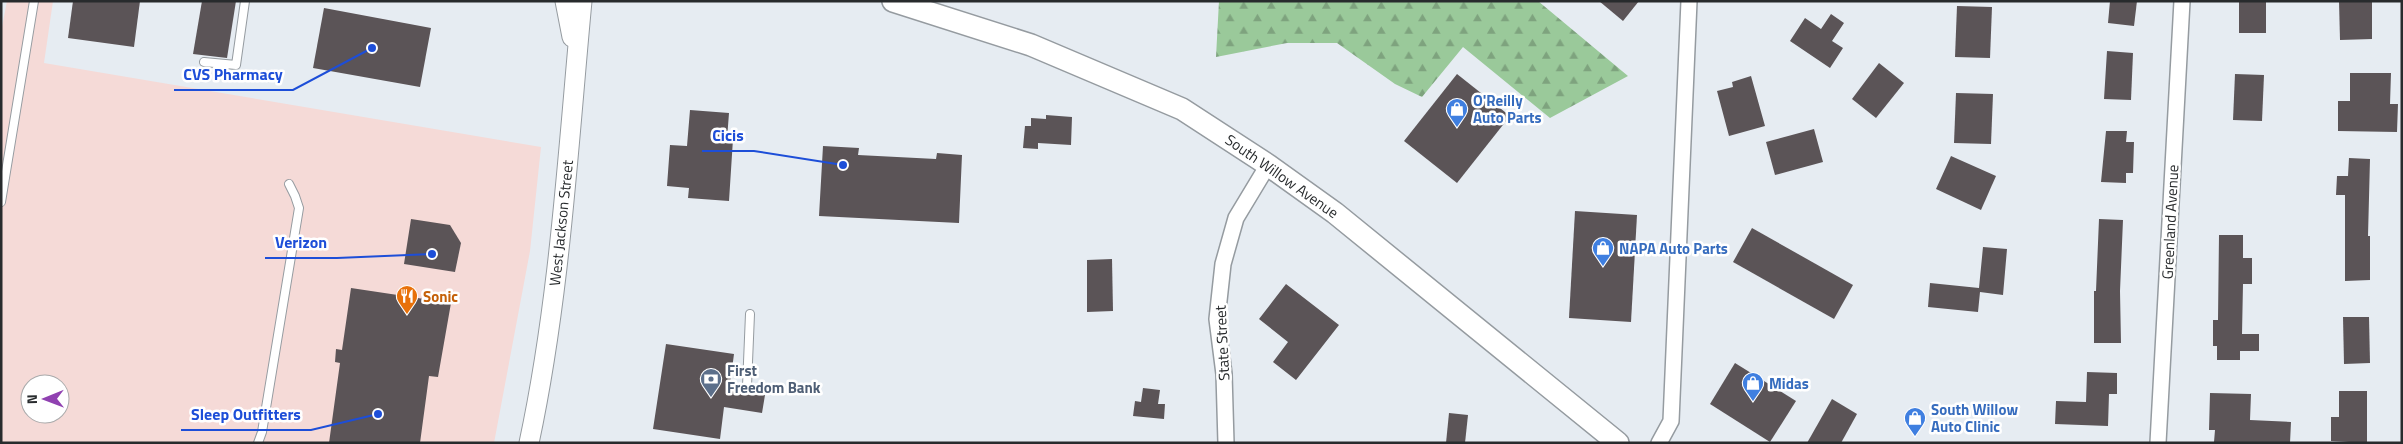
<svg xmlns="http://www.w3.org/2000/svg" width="2403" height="444" font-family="'Titillium Web',sans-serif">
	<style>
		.commercial { fill: #f5dad7; fill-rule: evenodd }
		.forest { fill: url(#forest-firs) }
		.building { fill: #5b5457 }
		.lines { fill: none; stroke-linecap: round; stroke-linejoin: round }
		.service-casing { stroke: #959ba0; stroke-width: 10 }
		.minor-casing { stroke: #959ba0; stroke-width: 18 }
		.tertiary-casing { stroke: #959ba0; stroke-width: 21 }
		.secondary-casing { stroke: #959ba0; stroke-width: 24 }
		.service { stroke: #fff; stroke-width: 8 }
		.minor { stroke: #fff; stroke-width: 15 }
		.tertiary { stroke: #fff; stroke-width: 19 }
		.secondary { stroke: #fff; stroke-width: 21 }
		.labels { text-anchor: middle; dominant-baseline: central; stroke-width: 5; stroke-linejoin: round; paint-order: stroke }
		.shop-label { font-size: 15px; font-weight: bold; fill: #366cbe; stroke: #fff; text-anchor: start }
		.street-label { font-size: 15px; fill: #282b2d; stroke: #fff }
		.food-label { font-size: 15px; font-weight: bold; fill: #c56008; stroke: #fff; text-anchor: start }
		.service-label { font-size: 15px; font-weight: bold; fill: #4e5e75; stroke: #fff; text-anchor: start }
		.leader { fill: none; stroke: #1d4ed8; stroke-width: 2 }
		.callout-dot { fill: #1d4ed8; stroke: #fff; stroke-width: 2 }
		.callout-label { font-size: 16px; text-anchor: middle; font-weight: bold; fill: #1d4ed8; stroke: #fff; stroke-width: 5; stroke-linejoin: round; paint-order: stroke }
	</style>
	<defs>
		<pattern id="forest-firs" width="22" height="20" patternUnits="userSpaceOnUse" patternTransform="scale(1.25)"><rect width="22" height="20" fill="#9ac99a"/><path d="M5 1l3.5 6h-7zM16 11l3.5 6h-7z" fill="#7ea37e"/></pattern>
	</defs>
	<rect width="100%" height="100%" fill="#e6ecf2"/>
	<!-- commercial -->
	<path class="commercial" d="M7 1H53L44 63 541 147 530 251 494 443H1V32ZM30 384H60V414H30Z"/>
	<!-- forest -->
	<path class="forest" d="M1219 1H1538L1628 76 1550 118 1463 47 1422 97 1395 84 1337 43H1287L1216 57Z"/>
	<!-- building -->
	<g class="building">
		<path d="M73 1H140L134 47 68 38Z"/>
		<path d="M202 1H236L227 58 193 54Z"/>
		<path d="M1599 1H1639L1623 21Z"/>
		<path d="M2110 1H2137L2134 26 2108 23Z"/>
		<rect x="2239" y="1" width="27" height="32"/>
		<path d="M2339 1H2372V39L2340 40Z"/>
		<path d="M1957 6 1992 7 1990 58 1955 57Z"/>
		<path d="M324 8 431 28 420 87 313 68Z"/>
		<path d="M1831 14 1844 23 1832 41 1843 48 1830 68 1790 41 1805 18 1821 29Z"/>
		<path d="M2107 51 2133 53 2131 100 2104 99Z"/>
		<path d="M1879 63 1904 83 1876 118 1852 99Z"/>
		<path d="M2350 73H2391L2390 104H2398L2397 132 2338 131V101H2350Z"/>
		<path d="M1457 74 1510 116 1457 183 1404 141Z"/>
		<path d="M2235 74 2264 75 2262 121 2233 120Z"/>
		<path d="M1751 76 1765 126 1729 136 1717 91 1733 87 1732 82Z"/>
		<path d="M1956 93 1993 94 1991 144 1954 143Z"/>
		<path d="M690 110 729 113 727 139H733L729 201 688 198 689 188 667 186 670 145 687 146Z"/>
		<path d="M1046 115 1072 117 1071 145 1038 143V149L1023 148 1025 126H1031V118L1046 119Z"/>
		<path d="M1814 129 1823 162 1775 175 1766 142Z"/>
		<path d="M2106 131H2127L2126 142H2134L2133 173H2126V183L2101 182Z"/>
		<path d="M823 146 859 148 858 155 936 159 937 153 962 155 959 223 819 216Z"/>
		<path d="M1951 156 1996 176 1981 210 1936 189Z"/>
		<path d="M2349 158 2370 159 2368 236H2370V280L2345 281V195H2336L2337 176H2348Z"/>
		<path d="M1575 211 1637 215 1631 322 1569 318Z"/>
		<path d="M411 219 450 225 461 243 455 272 404 264Z"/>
		<path d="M2099 219 2123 220 2120 291 2121 343H2094V291H2096Z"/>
		<path d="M1752 228 1853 285 1834 319 1733 262Z"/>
		<path d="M2219 235H2243V258H2252V284H2243L2242 334H2259V351H2240V360H2217V346H2213V320H2218Z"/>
		<path d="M1983 247 2007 249 2003 295 1980 292 1978 312 1928 307 1930 283 1979 288Z"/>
		<path d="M1112 259 1113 311 1087 312V260Z"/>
		<path d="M1286 284 1339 325 1296 380 1273 362 1288 342 1259 319Z"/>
		<path d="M351 288 451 303 438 377 429 376 420 443H329L340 363 335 362 336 349 342 350Z"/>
		<path d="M2343 317H2369L2370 363 2344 364Z"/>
		<path d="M666 344 734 354 730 384 741 386 746 392 752 387 766 389 762 413 724 407 720 439 653 429Z"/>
		<path d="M1735 363 1796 401 1770 442 1710 404Z"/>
		<path d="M2087 372 2117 373V394H2109L2108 426 2055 424 2056 401 2086 402Z"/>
		<path d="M1143 388 1160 390 1158 404H1165L1164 419 1133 416 1135 401 1141 402Z"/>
		<path d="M2339 391H2367V443L2331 441V417H2339Z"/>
		<path d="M2210 393 2251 394 2250 420 2291 422 2290 443 2214 442 2215 430H2209Z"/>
		<path d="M1832 399 1857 414 1841 443H1807Z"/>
		<path d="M1449 413 1468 415 1465 443H1446Z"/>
	</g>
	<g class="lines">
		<!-- service casing -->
		<g class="service-casing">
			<g id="service">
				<path d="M204 62 236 65 245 1"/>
				<path d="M1 202 34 1"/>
				<path d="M747 386 750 314"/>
				<path d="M258 443 262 432 299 208 295 196 289 184"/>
			</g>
		</g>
		<!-- minor casing -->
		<g class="minor-casing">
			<g id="minor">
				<path d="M1226 443 1224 374 1217 319 1223 264 1236 218 1268 165"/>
				<path d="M1659 443 1671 421 1689 1"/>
				<path d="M2158 443 2182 1"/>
			</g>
		</g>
		<!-- tertiary casing -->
		<g class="tertiary-casing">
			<g id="tertiary">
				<path d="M565 1 572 37"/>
				<path d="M529 443C560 298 568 149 582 1"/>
			</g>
		</g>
		<!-- secondary casing -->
		<g class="secondary-casing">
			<path id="secondary" d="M893 1 1031 45 1182 109 1268 165 1335 213 1618 443"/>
		</g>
		<!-- service -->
		<use href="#service" class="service"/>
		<!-- minor -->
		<use href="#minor" class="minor"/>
		<!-- tertiary -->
		<use href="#tertiary" class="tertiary"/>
		<!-- secondary -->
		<use href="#secondary" class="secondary"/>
	</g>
	<!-- icons -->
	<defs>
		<g id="shop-pin" transform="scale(1.125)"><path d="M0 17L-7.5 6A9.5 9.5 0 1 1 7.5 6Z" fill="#3f7fe0" stroke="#fff"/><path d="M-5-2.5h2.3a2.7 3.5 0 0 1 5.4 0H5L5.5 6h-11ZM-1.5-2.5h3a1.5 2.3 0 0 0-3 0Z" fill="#fff"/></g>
		<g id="restaurant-pin" transform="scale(1.125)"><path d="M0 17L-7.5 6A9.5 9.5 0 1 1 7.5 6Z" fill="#e8710a" stroke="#fff"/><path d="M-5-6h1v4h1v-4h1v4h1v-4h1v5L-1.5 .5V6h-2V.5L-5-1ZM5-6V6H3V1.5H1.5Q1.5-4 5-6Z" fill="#fff"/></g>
		<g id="bank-pin" transform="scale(1.125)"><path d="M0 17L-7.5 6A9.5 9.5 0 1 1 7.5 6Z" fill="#5c6f8a" stroke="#fff"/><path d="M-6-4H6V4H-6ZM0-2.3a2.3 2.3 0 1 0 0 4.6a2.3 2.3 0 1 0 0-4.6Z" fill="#fff"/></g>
	</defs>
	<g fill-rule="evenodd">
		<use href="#shop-pin" x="1457" y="109"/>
		<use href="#shop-pin" x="1603" y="248"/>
		<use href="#restaurant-pin" x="407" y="296"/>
		<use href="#bank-pin" x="711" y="379"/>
		<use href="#shop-pin" x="1753" y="383"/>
		<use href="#shop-pin" x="1915" y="418"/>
	</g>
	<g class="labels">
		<!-- shop labels -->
		<g class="shop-label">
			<text x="1473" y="100">O'Reilly<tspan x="1473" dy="17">Auto Parts</tspan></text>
			<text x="1619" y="248">NAPA Auto Parts</text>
			<text x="1769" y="383">Midas</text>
			<text x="1931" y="409">South Willow<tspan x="1931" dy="17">Auto Clinic</tspan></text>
		</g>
		<!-- street labels -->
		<g class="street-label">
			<text transform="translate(1282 176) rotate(35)">South Willow Avenue</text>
			<text transform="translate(2170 222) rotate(-87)">Greenland Avenue</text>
			<text transform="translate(561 223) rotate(-84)">West Jackson Street</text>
			<text transform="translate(1222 343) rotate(-93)">State Street</text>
		</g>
		<!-- food labels -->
		<g class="food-label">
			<text x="423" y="296">Sonic</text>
		</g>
		<!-- service labels -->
		<g class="service-label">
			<text x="727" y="370">First<tspan x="727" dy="17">Freedom Bank</tspan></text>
		</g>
	</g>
	<!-- callouts -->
	<path class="leader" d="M372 48L293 90H174M843 165L754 151H702M432 254L337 258H265M378 414L311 430H181"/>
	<g class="callout-dot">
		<circle cx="372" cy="48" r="5"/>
		<circle cx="843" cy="165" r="5"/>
		<circle cx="432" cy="254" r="5"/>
		<circle cx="378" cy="414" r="5"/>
	</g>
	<g class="callout-label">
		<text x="233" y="80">CVS Pharmacy</text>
		<text x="728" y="141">Cicis</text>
		<text x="301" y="248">Verizon</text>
		<text x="246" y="420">Sleep Outfitters</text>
	</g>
	<!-- border -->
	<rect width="2403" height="444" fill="none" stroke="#282b2d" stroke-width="5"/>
	<!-- north arrow -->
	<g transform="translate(45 399) rotate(269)"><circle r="24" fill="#ffffff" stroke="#a9aaab"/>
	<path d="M0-4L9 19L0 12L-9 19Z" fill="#9041b1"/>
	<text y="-8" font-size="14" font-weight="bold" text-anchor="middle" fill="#282b2d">N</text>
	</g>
</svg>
